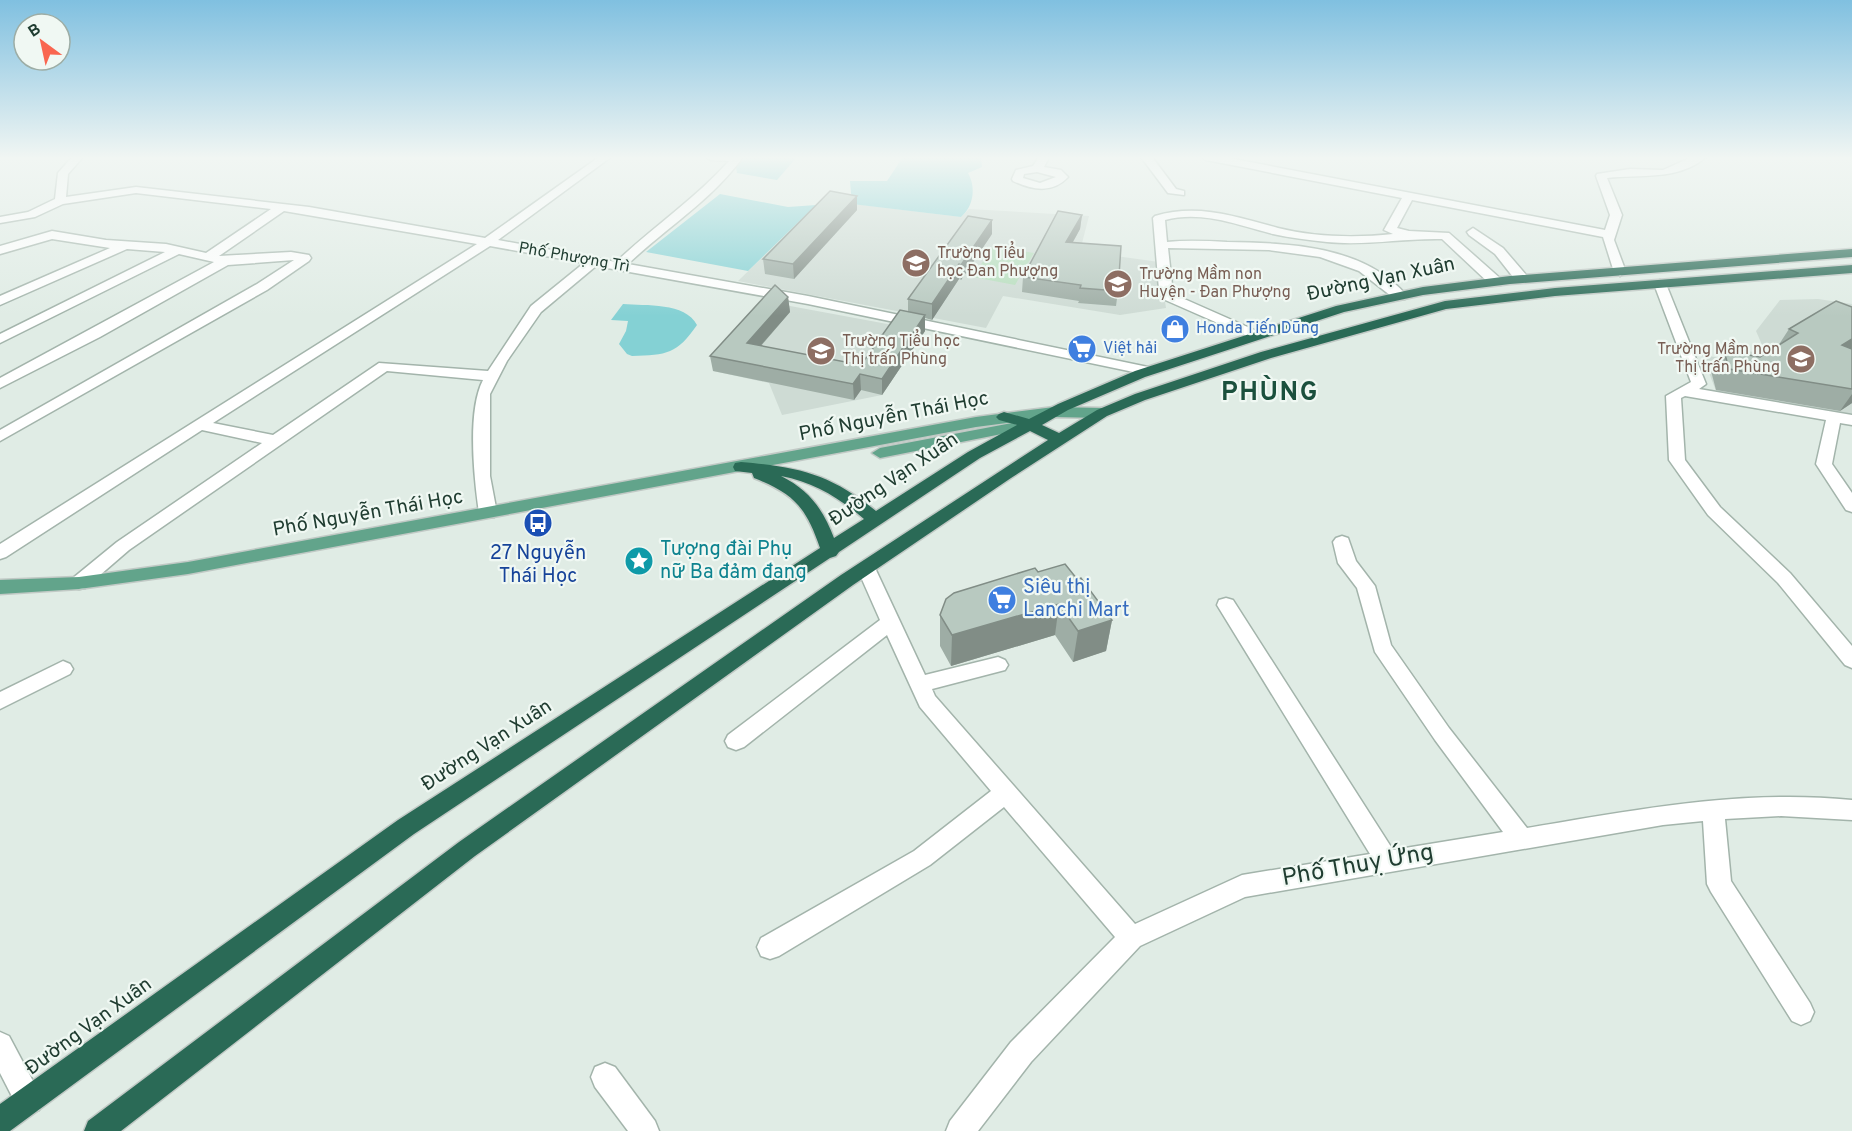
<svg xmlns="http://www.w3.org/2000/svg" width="1852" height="1131" font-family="Overpass,sans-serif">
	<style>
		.built { fill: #cedbd4 }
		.green { fill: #b7debd }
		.water { fill: #84d1d4 }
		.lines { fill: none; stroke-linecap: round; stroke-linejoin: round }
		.minor-casing { stroke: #a3b4ab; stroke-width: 3 }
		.major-casing { stroke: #c1c9c5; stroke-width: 3 }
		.highway-casing { stroke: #c1c9c5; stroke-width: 3 }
		.minor { fill: #fff; fill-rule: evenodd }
		.major { fill: #62a48b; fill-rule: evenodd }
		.highway { fill: #2a6a56; fill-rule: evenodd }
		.wall { fill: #9eada5 }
		.shaded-wall { fill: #818d86 }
		.building { fill: #b8c9c0; stroke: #818d86; stroke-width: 1.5 }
		.labels { text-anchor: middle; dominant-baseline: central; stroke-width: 4.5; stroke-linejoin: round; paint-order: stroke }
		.far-education-label { font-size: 16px; fill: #785e54; stroke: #f0f8f3; text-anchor: start }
		.far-street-label { font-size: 16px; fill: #203d31; stroke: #f0f8f3 }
		.far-shop-label { font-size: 16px; fill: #366cbe; stroke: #f0f8f3; text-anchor: start }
		.street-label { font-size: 20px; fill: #203d31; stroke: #f0f8f3 }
		.culture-label { font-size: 20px; fill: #0d838f; stroke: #f0f8f3; text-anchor: start }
		.transit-label { font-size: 20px; fill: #164399; stroke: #f0f8f3 }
		.shop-label { font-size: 20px; fill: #366cbe; stroke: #f0f8f3; text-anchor: start }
		.near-street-label { font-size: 24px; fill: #203d31; stroke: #f0f8f3 }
		.district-label { font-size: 26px; font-weight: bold; letter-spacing: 1.5px; fill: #1b503d; stroke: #f0f8f3 }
	</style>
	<rect width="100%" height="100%" fill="#e0ece5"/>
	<!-- built -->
	<g class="built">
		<path d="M821 200 961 217 969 209 1089 216 1080 251 1159 262 1166 308 1120 315 1003 296 986 328 738 281Z"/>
		<path d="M1818 299 1852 304V418L1718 396 1702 355 1752 363 1747 351 1766 354 1756 331 1780 300Z"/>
		<path d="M774 303 925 331 882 395 782 415 769 383 713 371Z"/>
	</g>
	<!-- green -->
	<path class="green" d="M993 246 1034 253 1015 285 973 277Z"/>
	<!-- water -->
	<g class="water">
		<path d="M746 157H789L796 158 777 180 737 173 736 167Z"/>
		<path d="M903 157H981L982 167 968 173C976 187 974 206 961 217L852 204 850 181H887Z"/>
		<path d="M720 194 788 207 816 205 748 271 646 252Z"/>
		<path d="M623 304C646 306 685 302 697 325 677 354 667 355 632 356L627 354 619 344 626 331 628 321 611 320Z"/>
	</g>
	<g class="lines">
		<!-- minor casing -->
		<g class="minor-casing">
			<g id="minor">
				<path d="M72 157H83L68 174 66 197 136 187 309 207 485 238 599 157H611L498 240 616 262C653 227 695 199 729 161L711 160 706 157H743C713 199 666 228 628 264L808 296 1148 367 1155 371 1148 375 808 304 596 266 541 312 507 361 490 394V476L497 513 494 517H482L479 513C474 478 467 411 483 380L387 371 129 550 85 588 79 589 73 588 70 583 73 578 117 542 262 443 202 430 6 557 0 559V544L477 244 284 211 219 256 291 252 309 255 311 258 309 261 267 290 0 441V430L257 284 294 260 228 265 100 337 0 388V378L214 262 179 254 0 343V334L165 252 127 249 0 305V296L110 248 52 239 0 254V246L52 231 106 240 166 244 206 253 271 209 136 193 63 204 35 217 0 223V217L28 212 55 199 58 173ZM490 246 584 263 531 306 488 371 379 363 273 435 213 423Z"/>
				<path d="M1039 157H1049L1044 167 1061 170 1068 177C1052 194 1032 190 1013 181L1012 179 1016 170 1033 166ZM1037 172 1056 177 1040 183 1023 178 1024 174Z"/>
				<path d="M1141 157H1152L1176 189 1184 191V195L1168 193Z"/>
				<path d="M1201 157H1223L1605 230 1610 215 1596 176 1597 174 1630 169 1663 170 1692 157H1706C1678 181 1641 174 1607 178L1622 215 1614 240 1626 272 1620 276 1614 272 1603 237 1412 200 1397 228 1409 231 1449 233 1501 279 1502 282 1501 285H1491L1442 239C1403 238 1366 246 1327 242 1309 240 1291 238 1273 234 1238 225 1202 210 1165 220L1167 242C1187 240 1207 241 1227 242 1288 243 1364 245 1407 296L1405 299H1395L1359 271 1320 257 1269 250 1168 248 1173 294 1259 332 1261 335 1254 339 1163 299 1159 290 1153 218 1155 216C1198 203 1237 217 1278 228 1314 237 1356 238 1393 234L1384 230 1402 198 1206 160Z"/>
				<path d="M1473 228 1503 248 1527 276 1528 279 1527 282H1517L1495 254 1469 235 1467 232Z"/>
				<path d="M1660 280 1666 284 1706 384 1699 389 1852 415V425L1840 423 1832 464 1852 493V512L1846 510 1816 464 1826 420 1685 396 1681 398 1685 460 1720 507 1790 573 1852 646V668L1845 665 1778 583 1708 515 1669 460 1666 396 1691 382 1654 284Z"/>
				<path d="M1342 536 1348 538 1356 561 1375 586 1391 645 1449 728 1527 828C1635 810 1742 789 1852 800V820L1781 816 1725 819 1731 881 1810 1003 1814 1012 1810 1021 1801 1025 1792 1021 1711 892 1707 884 1703 821 1663 825 1245 897 1140 946 1031 1062 978 1131H946L950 1121 1011 1042 1115 937 1004 807 930 865 779 956 770 959 761 956 757 947 761 938 914 851 991 791 920 707 887 635 744 747 736 750 728 747 725 741 728 735 880 620 857 568 860 564 866 562 872 564 875 568 925 675 998 657 1005 660 1008 665 1005 670 932 689 935 696 1135 924 1242 875 1370 854 1217 605 1219 600 1226 598 1233 600 1393 850 1503 832 1435 740 1375 652 1357 588 1338 563 1333 542 1336 538Z"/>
				<path d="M63 661 70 664 73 669 70 674 0 709V692Z"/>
				<path d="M0 1032 9 1036 43 1100 39 1110 29 1114 19 1110 0 1073Z"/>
				<path d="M605 1063 615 1067 655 1121 659 1131H628L595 1087 591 1077 595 1067Z"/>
			</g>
		</g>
		<!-- major casing -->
		<g class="major-casing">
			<g id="major">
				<path d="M1054 407 1102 408 1110 413 1102 418 1054 417 976 427 188 574 79 589 0 594V580L79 577 188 562 976 417Z"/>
				<path d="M1012 423 1017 425 1020 428 1017 431 880 458 872 453 880 448Z"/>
			</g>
		</g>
		<!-- highway casing -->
		<g class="highway-casing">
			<path id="highway" d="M1852 249V257L1510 284 1423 295 1344 312 1145 377 1068 410 1042 425 1059 433 1097 410 1135 394 1261 352 1445 301 1555 288 1852 265V273L1555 296 1446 309 1271 358 1145 400 1107 416 1011 478 853 585 475 856 121 1131H84L88 1121 459 842 841 575 1048 440 1030 431 980 458 839 552 836 556 830 558 414 834 10 1131H0V1104L398 820 820 548C806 507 794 494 754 478L752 473 735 471 733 467 735 463 741 462C799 467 830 474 876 511L968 452 1017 425 999 420 996 417 999 414 1004 412 1029 419 1058 404 1135 371 1336 306 1423 287 1510 276ZM781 476C814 482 839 498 864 519L834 538C823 509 809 490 781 476Z"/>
		</g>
		<!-- minor -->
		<use href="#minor" class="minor"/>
		<!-- major -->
		<use href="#major" class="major"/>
		<!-- highway -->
		<use href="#highway" class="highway"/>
	</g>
	<!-- wall -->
	<g class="wall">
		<path d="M857 196V210L794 279 765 274 763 259Z"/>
		<path d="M1082 215 1080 229 1073 242 1118 291 1116 306 1078 303 1079 301 1022 292 1023 277Z"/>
		<path d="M992 234 961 280 959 279 932 320 925 318V331L882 395 861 390 854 400 713 371 710 356 788 297 790 312 761 346 861 365 908 312V299Z"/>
		<path d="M1852 307V403L1840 411 1716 390 1711 371 1724 351 1760 357 1778 346 1789 329Z"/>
		<path d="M1038 572 1077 579 1112 620 1106 651 1073 662 1055 635 951 666 940 646V615Z"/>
	</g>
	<!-- shaded-wall -->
	<g class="shaded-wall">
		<path d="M857 196V210L794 279 793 264Z"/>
		<path d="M1082 215 1080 229 1065 256 1066 242Z"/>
		<path d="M992 220V234L961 280V265Z"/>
		<path d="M959 264V279L932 320V304Z"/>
		<path d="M788 297 790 312 749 359 747 343Z"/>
		<path d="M925 315V331L882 395V379Z"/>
		<path d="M1852 339V349L1842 345Z"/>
		<path d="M860 374 861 390 854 400 853 384Z"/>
		<path d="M1852 394V403L1840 411Z"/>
		<path d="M1059 604 1055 635 951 666 952 635Z"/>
		<path d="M1112 620 1106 651 1073 662 1078 631Z"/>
	</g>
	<!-- building -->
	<g class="building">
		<path d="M830 191 857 196 793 264 763 259Z"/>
		<path d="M1058 211 1082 215 1066 242 1121 246 1118 291 1080 288 1081 285 1023 277Z"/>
		<path d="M968 216 992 220 961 265 959 264 932 304 908 299Z"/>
		<path d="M775 285 788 297 747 343 861 365 900 310 925 315 882 379 860 374 853 384 710 356Z"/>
		<path d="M1836 301 1852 307V339L1842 345 1852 349V389L1729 369 1724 351 1760 357 1798 333 1789 329Z"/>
		<path d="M1065 564 1077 579 1081 578 1112 620 1078 631 1059 604 952 635 940 615 946 599 954 593 1035 568 1038 572Z"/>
	</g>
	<!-- sky -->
	<linearGradient id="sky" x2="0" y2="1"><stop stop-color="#80c0e0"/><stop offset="0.5" stop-color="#f1f6f3"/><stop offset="1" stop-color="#f1f6f3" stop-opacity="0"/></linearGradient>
	<rect width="1852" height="316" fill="url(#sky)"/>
	<!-- icons -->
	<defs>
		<g id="school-disc" transform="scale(1.5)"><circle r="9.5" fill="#8d6e63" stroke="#f0f8f3"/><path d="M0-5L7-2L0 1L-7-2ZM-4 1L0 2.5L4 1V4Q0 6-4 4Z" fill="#fff"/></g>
		<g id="shop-disc" transform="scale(1.5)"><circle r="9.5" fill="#3f7fe0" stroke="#f0f8f3"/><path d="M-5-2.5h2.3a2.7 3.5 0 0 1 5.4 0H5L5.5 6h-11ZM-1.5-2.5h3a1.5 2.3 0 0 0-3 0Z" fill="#fff"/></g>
		<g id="supermarket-disc" transform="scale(1.5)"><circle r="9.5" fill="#3f7fe0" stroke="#f0f8f3"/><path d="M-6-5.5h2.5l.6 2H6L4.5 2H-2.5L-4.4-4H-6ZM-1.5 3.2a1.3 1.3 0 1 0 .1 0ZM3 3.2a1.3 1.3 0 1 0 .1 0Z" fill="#fff"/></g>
		<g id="bus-disc" transform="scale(1.5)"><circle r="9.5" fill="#1a4fb4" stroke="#f0f8f3"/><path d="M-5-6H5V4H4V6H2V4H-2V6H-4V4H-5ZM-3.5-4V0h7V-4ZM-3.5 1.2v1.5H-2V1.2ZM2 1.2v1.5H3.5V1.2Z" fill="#fff"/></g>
		<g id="sight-disc" transform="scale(1.5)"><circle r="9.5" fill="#0f9aa8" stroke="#f0f8f3"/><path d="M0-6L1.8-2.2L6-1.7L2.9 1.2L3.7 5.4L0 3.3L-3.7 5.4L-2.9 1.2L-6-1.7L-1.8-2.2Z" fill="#fff"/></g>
	</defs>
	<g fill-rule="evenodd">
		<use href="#school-disc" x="916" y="263"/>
		<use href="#school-disc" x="1118" y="284"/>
		<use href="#shop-disc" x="1175" y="329"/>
		<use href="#supermarket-disc" x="1082" y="349"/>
		<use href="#school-disc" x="821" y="351"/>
		<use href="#school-disc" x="1801" y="359"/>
		<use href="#bus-disc" x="538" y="523"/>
		<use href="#sight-disc" x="639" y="561"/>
		<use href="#supermarket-disc" x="1002" y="600"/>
	</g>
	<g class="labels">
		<!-- far-education labels -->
		<g class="far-education-label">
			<text x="937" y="254">Trường Tiểu<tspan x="937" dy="18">học Đan Phượng</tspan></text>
			<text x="1139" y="275">Trường Mầm non<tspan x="1139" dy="18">Huyện - Đan Phượng</tspan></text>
			<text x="842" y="342">Trường Tiểu học<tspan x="842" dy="18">Thị trấn Phùng</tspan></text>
			<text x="1780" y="350" text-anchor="end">Trường Mầm non<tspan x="1780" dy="18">Thị trấn Phùng</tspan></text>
		</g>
		<!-- far-street labels -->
		<g class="far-street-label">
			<text transform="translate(574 258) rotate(10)">Phố Phượng Trì</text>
		</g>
		<!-- far-shop labels -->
		<g class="far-shop-label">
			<text x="1196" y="329">Honda Tiến Dũng</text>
			<text x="1103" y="349">Việt hải</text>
		</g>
		<!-- street labels -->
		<g class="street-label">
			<text transform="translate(1381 280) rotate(-12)">Đường Vạn Xuân</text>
			<text transform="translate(894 417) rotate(-11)">Phố Nguyễn Thái Học</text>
			<text transform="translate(894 480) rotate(-34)">Đường Vạn Xuân</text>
			<text transform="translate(368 514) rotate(-10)">Phố Nguyễn Thái Học</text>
			<text transform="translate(487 746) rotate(-33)">Đường Vạn Xuân</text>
			<text transform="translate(89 1027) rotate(-36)">Đường Vạn Xuân</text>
		</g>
		<!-- culture labels -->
		<g class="culture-label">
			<text x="660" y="550">Tượng đài Phụ<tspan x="660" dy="23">nữ Ba đảm đang</tspan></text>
		</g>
		<!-- transit labels -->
		<g class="transit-label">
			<text x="538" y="554">27 Nguyễn<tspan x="538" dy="23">Thái Học</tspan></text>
		</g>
		<!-- shop labels -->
		<g class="shop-label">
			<text x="1023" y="588">Siêu thị<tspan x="1023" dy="23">Lanchi Mart</tspan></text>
		</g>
		<!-- near-street labels -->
		<g class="near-street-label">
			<text transform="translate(1358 866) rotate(-10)">Phố Thuỵ Ứng</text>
		</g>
		<!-- district labels -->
		<g class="district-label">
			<text x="1270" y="393">PHÙNG</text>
		</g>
	</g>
	<!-- north arrow -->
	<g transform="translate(42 42) rotate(327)"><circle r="28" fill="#f0f8f3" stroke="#9dada5" stroke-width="1.5"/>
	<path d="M0-4.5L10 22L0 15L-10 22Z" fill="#f96650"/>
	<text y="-9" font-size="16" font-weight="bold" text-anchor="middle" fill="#203d31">B</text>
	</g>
</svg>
